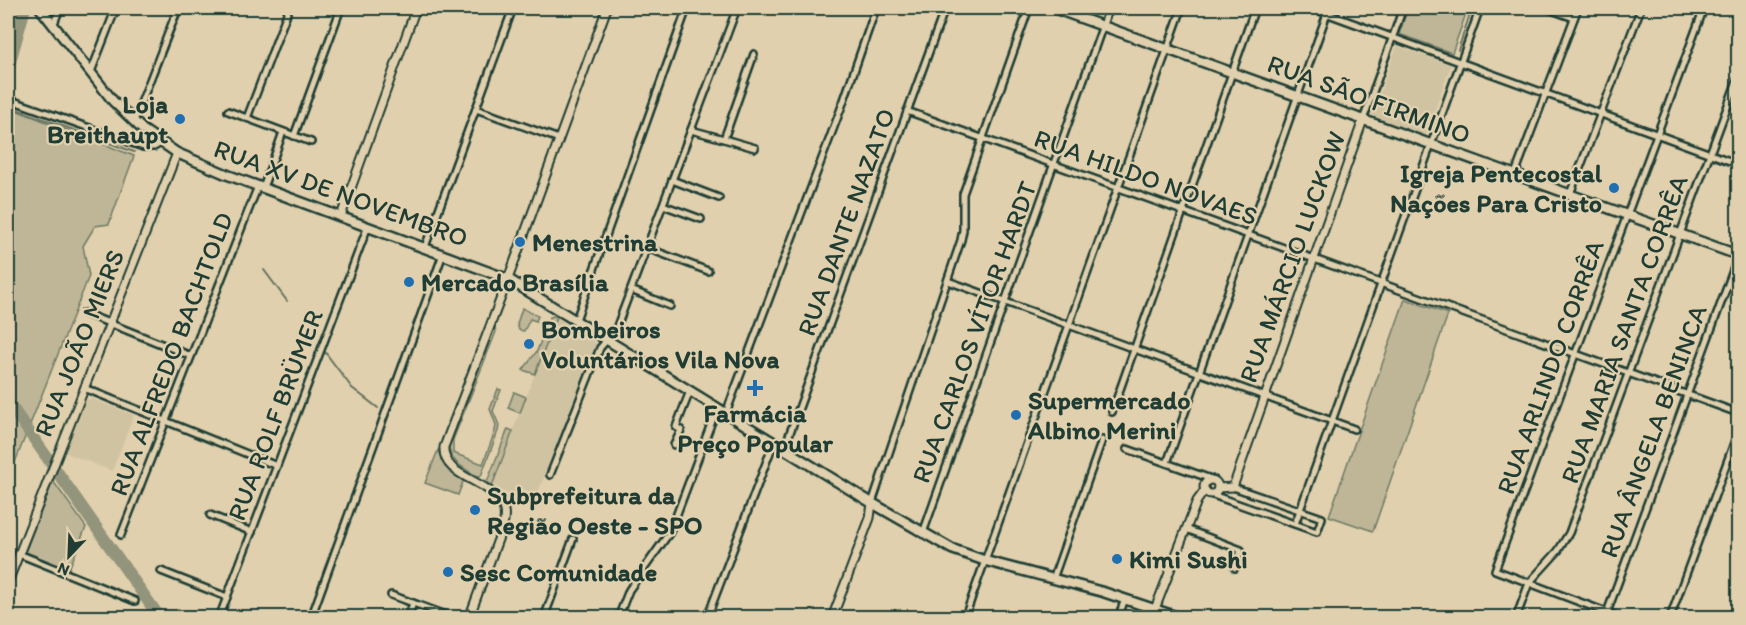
<svg xmlns="http://www.w3.org/2000/svg" width="1746" height="625" font-family="Itim,sans-serif">
	<style>
		.built { fill: #d0c3a2 }
		.green { fill: #beb697; stroke: #6e7a66; stroke-width: 1.5 }
		.lines { fill: none; stroke-linecap: round; stroke-linejoin: round }
		.stream { stroke: #64715f; stroke-width: 2 }
		.river { stroke: #92947b; stroke-width: 12 }
		.minor-casing { stroke: #1f3d34; stroke-width: 10 }
		.tertiary-casing { stroke: #1f3d34; stroke-width: 11 }
		.primary-casing { stroke: #1f3d34; stroke-width: 13 }
		.minor { stroke: #e1d0ad; stroke-width: 5 }
		.tertiary { stroke: #e1d0ad; stroke-width: 7 }
		.primary { stroke: #e1d0ad; stroke-width: 8 }
		.poi-dot { fill: #1f6fb2; stroke: #e1d0ad; stroke-width: 2 }
		.labels { text-anchor: middle; dominant-baseline: central; stroke-width: 4.5; stroke-linejoin: round; paint-order: stroke }
		.street-label { font-size: 26px; fill: #1f3d34; stroke: #e1d0ad }
		.poi-label { font-size: 26px; font-weight: bold; fill: #1f3d34; stroke: #e1d0ad; text-anchor: start }
	</style>
	<rect width="100%" height="100%" fill="#e1d0ad"/>
	<filter id="ink" filterUnits="userSpaceOnUse"><feTurbulence type="fractalNoise" baseFrequency=".0167" numOctaves="2"/><feDisplacementMap in="SourceGraphic" scale="12" xChannelSelector="R" yChannelSelector="G"/><feConvolveMatrix kernelMatrix="1 2 1 2 8 2 1 2 1" color-interpolation-filters="sRGB"/></filter>
	<g filter="url(#ink)">
		<!-- built -->
		<g class="built">
			<path d="M1397 46 1451 65 1425 137 1371 118Z"/>
			<path d="M557 317 596 343 597 348 536 497 520 487 516 497 513 498 492 484Z"/>
			<path d="M92 399 134 415 112 471 64 452 85 402 86 400Z"/>
		</g>
		<!-- green -->
		<g class="green">
			<path d="M1408 8H1468L1452 53 1399 34Z"/>
			<path d="M8 107 134 156 109 224 95 226 83 246 89 276 8 480Z"/>
			<path d="M1405 299 1448 314 1373 531 1329 516Z"/>
			<path d="M522 308 538 316 536 321 530 319 524 331 519 330 517 324Z"/>
			<path d="M553 316 557 317 535 374 523 370 537 351 550 317Z"/>
			<path d="M495 327 496 332 453 440V453L483 464 495 431 496 425 490 409 498 389 501 390 493 411 499 425 498 431 481 476 478 477C466 469 450 463 449 447Z"/>
			<path d="M514 392 526 397 520 413 508 408Z"/>
			<path d="M508 429 513 431 492 486 487 482Z"/>
			<path d="M438 450 443 463 464 479 458 495 425 483Z"/>
			<path d="M53 481 86 527 69 569 25 552Z"/>
		</g>
		<g class="lines">
			<!-- stream -->
			<g class="stream">
				<path d="M1458 50 1472 8"/>
				<path d="M145 103 183 8"/>
				<path d="M8 106 134 152"/>
				<path d="M264 270 287 301"/>
				<path d="M325 352 352 388 378 408"/>
			</g>
			<!-- river -->
			<g class="river">
				<path d="M8 69 25 8"/>
				<path d="M8 402 160 618"/>
			</g>
			<!-- minor casing -->
			<g class="minor-casing">
				<g id="minor">
					<path d="M1312 8 1738 164"/>
					<path d="M1546 8 1574 18"/>
					<path d="M53 26 60 8"/>
					<path d="M91 72 116 8"/>
					<path d="M8 99 143 147H154L161 143"/>
					<path d="M476 109 559 139"/>
					<path d="M228 111 311 142"/>
					<path d="M907 111 1738 413"/>
					<path d="M247 118 289 8"/>
					<path d="M1363 120 1403 8"/>
					<path d="M134 121 178 8"/>
					<path d="M691 130 724 139 754 54"/>
					<path d="M294 136 341 8"/>
					<path d="M724 139 755 148"/>
					<path d="M1515 174 1578 8"/>
					<path d="M672 180 719 198"/>
					<path d="M263 188 283 132"/>
					<path d="M1570 194 1641 8"/>
					<path d="M663 205 701 219"/>
					<path d="M425 247 513 8"/>
					<path d="M647 248 708 271"/>
					<path d="M948 281 1354 429"/>
					<path d="M631 290 670 306"/>
					<path d="M84 313 191 356"/>
					<path d="M576 320 687 8"/>
					<path d="M84 388 277 466"/>
					<path d="M1112 412 1255 8"/>
					<path d="M726 413 843 103 876 8"/>
					<path d="M674 445 681 430 676 427 690 391"/>
					<path d="M784 449 945 8"/>
					<path d="M1127 449 1214 480"/>
					<path d="M1167 463 1329 8"/>
					<path d="M550 475 600 348 616 329 737 8"/>
					<path d="M1210 494 1317 532 1322 518 1233 487"/>
					<path d="M872 503 961 240 963 230V194L1029 8"/>
					<path d="M210 515 252 532"/>
					<path d="M1295 524 1480 8"/>
					<path d="M1186 529 1241 550 1235 568"/>
					<path d="M923 533 1109 8"/>
					<path d="M121 535 258 186"/>
					<path d="M19 554 135 601"/>
					<path d="M161 571 227 597"/>
					<path d="M1053 579 1102 440"/>
					<path d="M391 595 454 618"/>
					<path d="M219 618 368 226"/>
					<path d="M311 618 443 254"/>
					<path d="M408 618 413 603"/>
					<path d="M544 618 573 539"/>
					<path d="M618 618 629 590 670 532 717 408"/>
					<path d="M707 618 774 442"/>
					<path d="M971 618 967 611 1182 8"/>
					<path d="M1118 618 1125 599"/>
					<path d="M1516 618 1529 583 1558 551 1569 533 1738 78"/>
					<path d="M1605 618 1738 257"/>
					<path d="M1622 618 1495 570 1704 8"/>
					<path d="M1670 618 1738 432"/>
				</g>
			</g>
			<!-- tertiary casing -->
			<g class="tertiary-casing">
				<g id="tertiary">
					<path d="M341 216 416 8"/>
					<circle cx="1211" cy="487" r="7"/>
					<path d="M1218 488 1233 487 1363 120"/>
					<path d="M8 582 177 153"/>
					<path d="M1155 609 1197 501 1205 490"/>
					<path d="M469 618 503 526C516 479 441 485 444 447L508 279 607 8"/>
					<path d="M832 618 870 518 872 503"/>
				</g>
			</g>
			<!-- primary casing -->
			<g class="primary-casing">
				<g id="primary">
					<path d="M40 8 113 101 142 129 177 153 228 175 508 279 872 503 952 549 986 561 1103 592 1181 618"/>
					<path d="M1053 8 1738 255"/>
				</g>
			</g>
			<!-- minor -->
			<use href="#minor" class="minor"/>
			<!-- tertiary -->
			<use href="#tertiary" class="tertiary"/>
			<!-- primary -->
			<use href="#primary" class="primary"/>
		</g>
	</g>
	<!-- markers -->
	<g class="poi-dot">
		<circle cx="180" cy="119" r="6"/>
		<circle cx="1614" cy="188" r="6"/>
		<circle cx="520" cy="242" r="6"/>
		<circle cx="409" cy="282" r="6"/>
		<circle cx="529" cy="344" r="6"/>
		<path d="M752 379h6v6h6v6h-6v6h-6v-6h-6v-6h6z"/>
		<circle cx="1016" cy="415" r="6"/>
		<circle cx="475" cy="510" r="6"/>
		<circle cx="1117" cy="559" r="6"/>
		<circle cx="448" cy="572" r="6"/>
	</g>
	<g class="labels">
		<!-- street labels -->
		<g class="street-label">
			<text transform="translate(1369 99) rotate(20)">RUA SÃO FIRMINO</text>
			<text transform="translate(1146 177) rotate(20)">RUA HILDO NOVAES</text>
			<text transform="translate(341 193) rotate(20)">RUA XV DE NOVEMBRO</text>
			<text transform="translate(846 222) rotate(-70)">RUA DANTE NAZATO</text>
			<text transform="translate(1292 257) rotate(-70)">RUA MÁRCIO LUCKOW</text>
			<text transform="translate(1624 329) rotate(-70)">RUA MARIA SANTA CORRÊA</text>
			<text transform="translate(974 332) rotate(-70)">RUA CARLOS VÍTOR HARDT</text>
			<text transform="translate(79 343) rotate(-68)">RUA JOÃO MIERS</text>
			<text transform="translate(171 354) rotate(-69)">RUA ALFREDO BACHTOLD</text>
			<text transform="translate(1550 367) rotate(-70)">RUA ARLINDO CORRÊA</text>
			<text transform="translate(275 415) rotate(-69)">RUA ROLF BRÜMER</text>
			<text transform="translate(1653 431) rotate(-70)">RUA ÂNGELA BENINCA</text>
		</g>
		<!-- poi labels -->
		<g class="poi-label">
			<text x="168" y="104" text-anchor="end">Loja<tspan x="168" dy="30">Breithaupt</tspan></text>
			<text x="1602" y="173" text-anchor="end">Igreja Pentecostal<tspan x="1602" dy="30">Nações Para Cristo</tspan></text>
			<text x="532" y="242">Menestrina</text>
			<text x="421" y="282">Mercado Brasília</text>
			<text x="541" y="329">Bombeiros<tspan x="541" dy="30">Voluntários Vila Nova</tspan></text>
			<text x="1028" y="400">Supermercado<tspan x="1028" dy="30">Albino Merini</tspan></text>
			<text x="755" y="413" text-anchor="middle">Farmácia<tspan x="755" dy="30">Preço Popular</tspan></text>
			<text x="487" y="495">Subprefeitura da<tspan x="487" dy="30">Região Oeste - SPO</tspan></text>
			<text x="1129" y="559">Kimi Sushi</text>
			<text x="460" y="572">Sesc Comunidade</text>
		</g>
	</g>
	<!-- margin -->
	<rect width="1746" height="625" fill="none" stroke="#e1d0ad" stroke-width="30"/>
	<rect x="15" y="15" width="1716" height="595" fill="none" stroke="#1f3d34" stroke-width="2" filter="url(#ink)"/>
	<!-- north arrow -->
	<g transform="translate(69 556) rotate(203)" stroke="#e1d0ad" stroke-width="4.5" paint-order="stroke">
	<path d="M0-4.5L10 22L0 15L-10 22Z" fill="#1f3d34"/>
	<text y="-9" font-size="16" font-weight="bold" text-anchor="middle" fill="#1f3d34">N</text>
	</g>
</svg>
